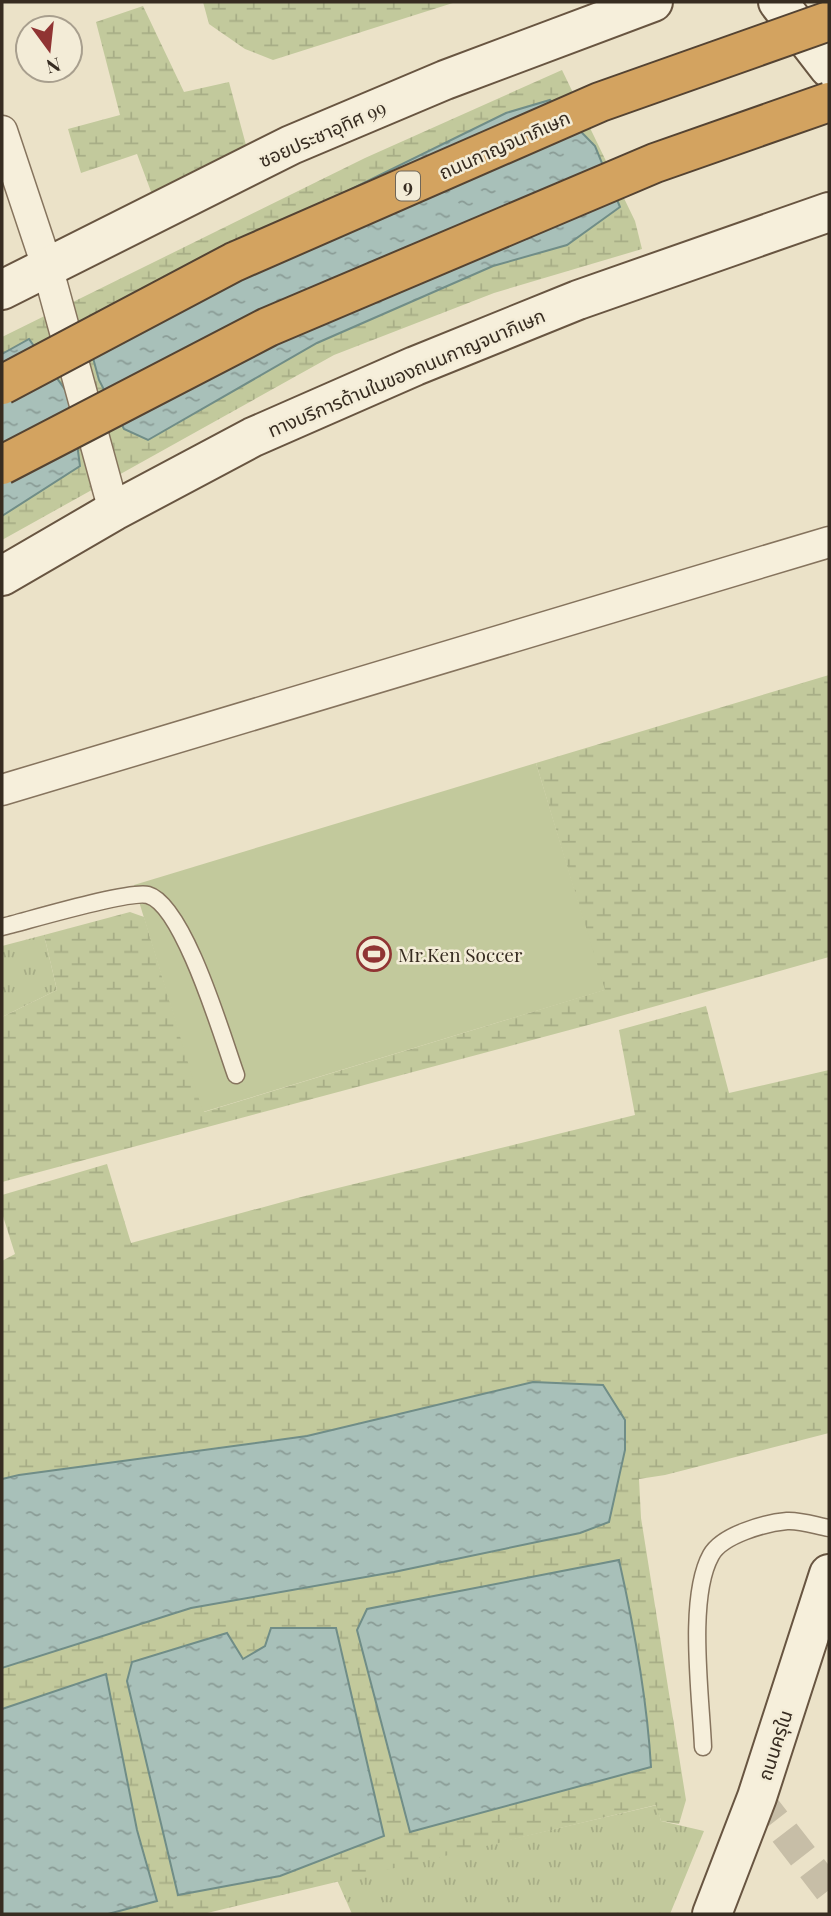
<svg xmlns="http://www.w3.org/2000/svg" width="831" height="1916" font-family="'Playfair Display','Noto Sans Thai',serif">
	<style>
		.grass { fill: url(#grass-tufts) }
		.wetland { fill: url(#wetland-marsh); fill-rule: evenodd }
		.garden { fill: #c2c99c }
		.water { fill: url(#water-ripples); stroke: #708d87; stroke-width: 2 }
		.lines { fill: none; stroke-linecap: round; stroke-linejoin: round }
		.street-tunnel { stroke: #c7bea7; stroke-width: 30; stroke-dasharray: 30 15; stroke-linecap: butt }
		.lane-casing { stroke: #86745e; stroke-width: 19 }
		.street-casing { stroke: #86745e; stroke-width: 33 }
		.secondary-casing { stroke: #685541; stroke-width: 42 }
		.lane { stroke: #f6efdb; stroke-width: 16 }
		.street { stroke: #f6efdb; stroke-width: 30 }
		.secondary { stroke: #f6efdb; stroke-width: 38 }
		.highway-bridge-casing { stroke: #544332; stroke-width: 42; stroke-linecap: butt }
		.highway-bridge { stroke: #d3a360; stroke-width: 38 }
		.labels { text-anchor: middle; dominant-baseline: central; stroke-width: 5; stroke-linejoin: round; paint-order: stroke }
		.shield { fill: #f3ecd7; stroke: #6f6658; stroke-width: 2 }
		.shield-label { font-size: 18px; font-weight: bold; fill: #372c21 }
		.street-label { font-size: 19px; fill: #372c21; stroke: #f3ecd7 }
		.poi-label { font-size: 19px; fill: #372c21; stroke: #f3ecd7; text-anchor: start }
	</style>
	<defs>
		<pattern id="grass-tufts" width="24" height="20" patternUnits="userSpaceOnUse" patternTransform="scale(1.75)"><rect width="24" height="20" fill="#c2c99c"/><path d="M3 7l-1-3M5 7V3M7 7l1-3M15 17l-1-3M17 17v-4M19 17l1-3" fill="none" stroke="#a7ad86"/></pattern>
		<pattern id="wetland-marsh" width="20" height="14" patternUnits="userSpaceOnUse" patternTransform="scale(1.75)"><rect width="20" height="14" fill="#c2c99c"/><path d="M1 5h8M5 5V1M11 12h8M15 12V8" fill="none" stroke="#a7ad86"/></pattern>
		<pattern id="water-ripples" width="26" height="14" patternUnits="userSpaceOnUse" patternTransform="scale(1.75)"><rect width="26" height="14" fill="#a8c0b9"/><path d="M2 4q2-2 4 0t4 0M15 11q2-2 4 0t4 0" fill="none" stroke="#8a9c96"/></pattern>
	</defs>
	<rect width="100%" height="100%" fill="#ebe2c8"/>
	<!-- grass -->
	<g class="grass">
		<path d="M44 935 57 990 2 1017V946Z"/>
		<path d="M657 1805 661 1821 704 1831 670 1914H352L337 1880Z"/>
	</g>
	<!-- wetland -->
	<g class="wetland">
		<path d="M203 2H456L273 60 245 49 209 24Z"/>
		<path d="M143 6 184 92 229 82 246 145 153 197 137 154 81 173 68 129 120 115 96 22Z"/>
		<path d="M562 70 635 221 642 249 494 293 334 355 2 540V337L365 158Z"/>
		<path d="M829 675V957L603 1021 2 1182V1017L57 990 44 935 130 912 144 917 204 1112 604 990 536 763Z"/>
		<path d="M706 1006 729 1093 829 1070V1433L665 1475 639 1479 641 1518 686 1800 679 1824 661 1821 656 1805 203 1914H108L156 1901 137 1830 106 1674 2 1709V1668L191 1608 394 1572 580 1533 532 1382 307 1436 19 1475 2 1479V1261L15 1254 2 1213V1195L107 1164 131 1243 297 1198 635 1115 619 1030ZM336 1629 384 1836 243 1659 265 1646Z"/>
	</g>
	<!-- garden -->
	<path class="garden" d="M536 763 605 990 203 1112 134 885Z"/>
	<!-- water -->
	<g class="water">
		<path d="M550 100 595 146 620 207 567 245 493 266 317 343 148 440 124 429 99 380 83 321 506 113Z"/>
		<path d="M29 339 71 398 80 466 2 516V354Z"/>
		<path d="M533 1382 603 1385 625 1420V1450L609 1522 580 1533 394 1572 191 1608 2 1668V1479L19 1475 307 1436Z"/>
		<path d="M619 1560C634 1627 647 1698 651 1767L410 1832 357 1630 367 1609Z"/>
		<path d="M271 1628H336L384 1836 280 1876 178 1895 127 1681 132 1662 227 1633 243 1659 265 1646Z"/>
		<path d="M106 1674 137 1830 157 1901 108 1914H2V1709Z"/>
	</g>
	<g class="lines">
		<!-- street-tunnel -->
		<path class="street-tunnel" d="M757 1797 829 1890"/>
		<!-- lane casing -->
		<g class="lane-casing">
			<g id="lane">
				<path d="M2 927C27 921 129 890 148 895 184 905 223 1039 236 1075"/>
				<path d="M703 1747C701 1697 687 1598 711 1555 722 1535 765 1523 787 1521 800 1520 817 1526 829 1528"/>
			</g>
		</g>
		<!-- street casing -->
		<g class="street-casing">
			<g id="street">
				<path d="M2 131 47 266 114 511"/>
				<path d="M2 790 829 542"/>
			</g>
		</g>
		<!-- secondary casing -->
		<g class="secondary-casing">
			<g id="secondary">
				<path d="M778 2 829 68"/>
				<path d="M2 290 291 145 445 80 653 2"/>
				<path d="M2 576 114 511 253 437 415 366 578 300 829 212"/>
				<path d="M712 1914 757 1797 829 1574"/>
			</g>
		</g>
		<!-- lane -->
		<use href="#lane" class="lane"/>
		<!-- street -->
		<use href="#street" class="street"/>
		<!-- secondary -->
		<use href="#secondary" class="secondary"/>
		<!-- highway-bridge casing -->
		<g class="highway-bridge-casing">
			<g id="highway-bridge">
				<path d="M2 385 234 262 600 102 829 21"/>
				<path d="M2 465 268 327 655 163 829 102"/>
			</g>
		</g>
		<!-- highway-bridge -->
		<use href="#highway-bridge" class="highway-bridge"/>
	</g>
	<!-- icons -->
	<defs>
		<g id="stadium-ring" transform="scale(1.75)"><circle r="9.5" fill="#f3ecd7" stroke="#903433" stroke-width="1.5"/><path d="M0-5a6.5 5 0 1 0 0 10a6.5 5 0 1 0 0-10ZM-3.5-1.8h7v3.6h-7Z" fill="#903433"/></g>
	</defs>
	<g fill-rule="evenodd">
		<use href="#stadium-ring" x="374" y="954"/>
	</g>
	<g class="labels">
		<!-- shield labels -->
		<rect class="shield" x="396" y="171.5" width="24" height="29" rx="5"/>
		<g class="shield-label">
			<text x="408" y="186">9</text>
		</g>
		<!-- street labels -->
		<g class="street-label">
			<text transform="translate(322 133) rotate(-24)">ซอยประชาอุทิศ 99</text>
			<text transform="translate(504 144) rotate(-24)">ถนนกาญจนาภิเษก</text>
			<text transform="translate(406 372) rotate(-23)">ทางบริการด้านในของถนนกาญจนาภิเษก</text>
			<text transform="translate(774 1745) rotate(-72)">ถนนครุใน</text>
		</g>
		<!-- poi labels -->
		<g class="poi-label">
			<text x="398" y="954">Mr.Ken Soccer</text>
		</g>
	</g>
	<!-- border -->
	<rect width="831" height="1916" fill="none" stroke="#372c21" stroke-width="7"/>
	<!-- north arrow -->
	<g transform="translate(49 49) rotate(165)"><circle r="33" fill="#f3ecd7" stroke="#a89f8e" stroke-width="2"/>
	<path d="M0-5L12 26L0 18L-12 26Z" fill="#903433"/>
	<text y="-10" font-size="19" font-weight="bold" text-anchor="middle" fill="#372c21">N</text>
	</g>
</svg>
